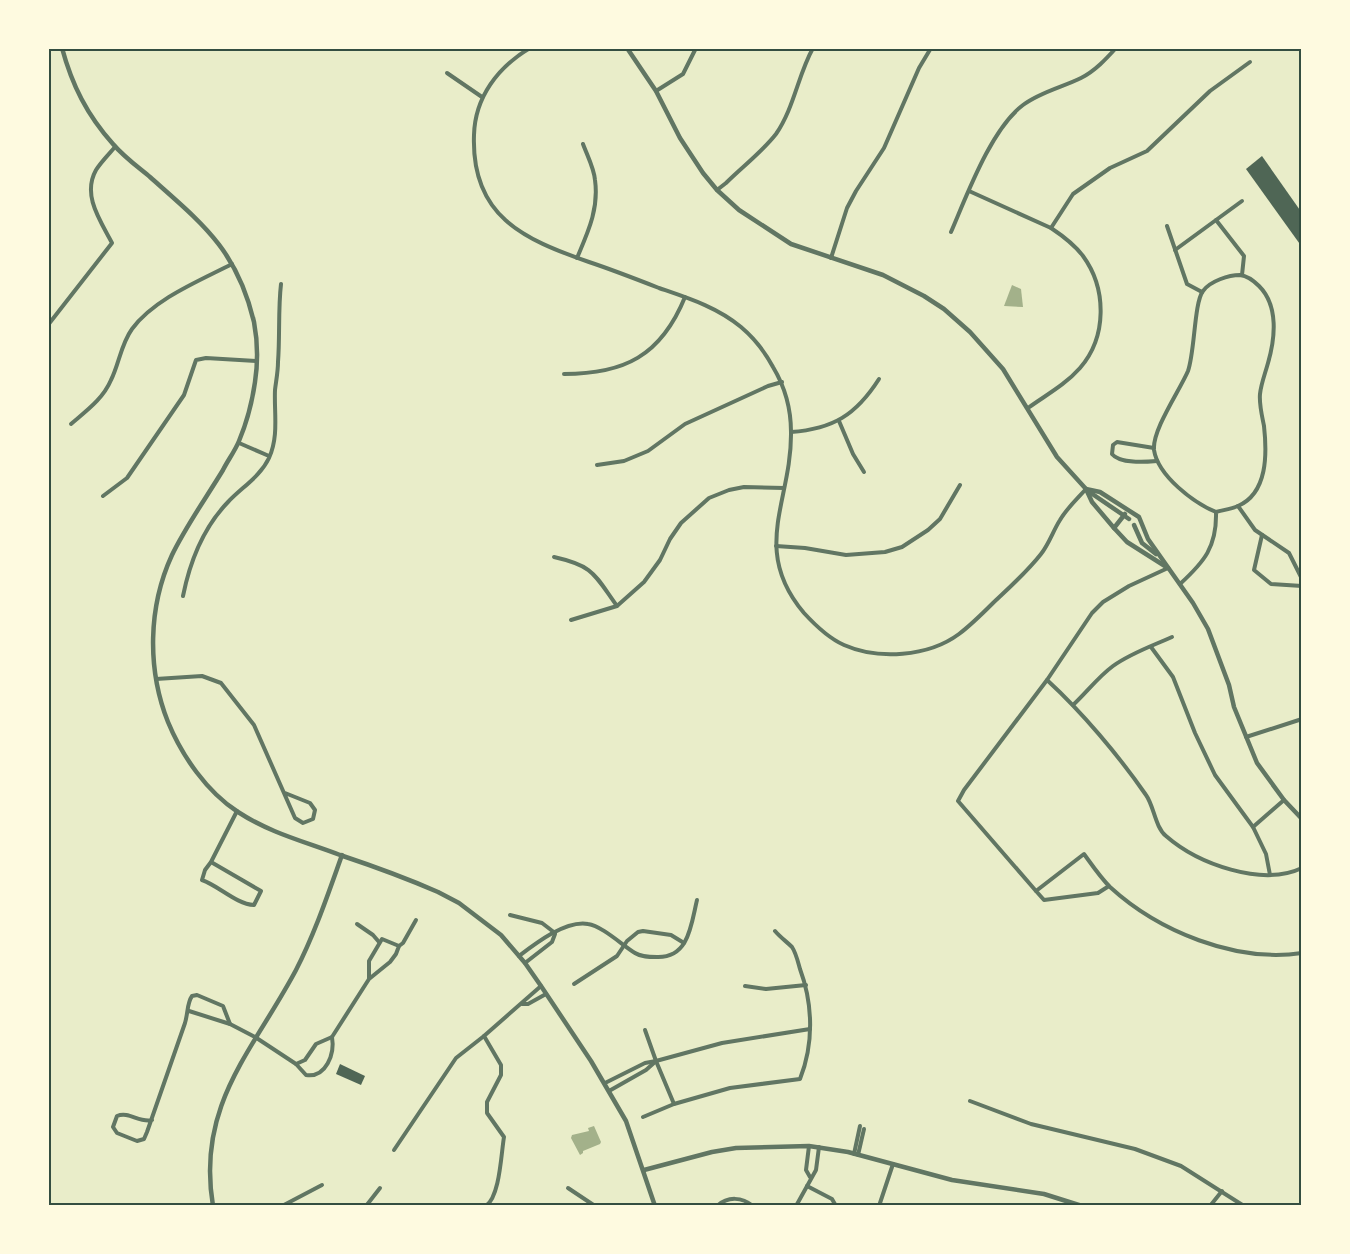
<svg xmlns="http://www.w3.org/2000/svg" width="1350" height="1254" font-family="'Open Sans',sans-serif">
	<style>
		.water { fill: #a3b18a }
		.building { fill: #4f6655 }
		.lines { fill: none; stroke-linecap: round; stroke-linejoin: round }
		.minor { stroke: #617663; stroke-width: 4 }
		.tertiary { stroke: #617663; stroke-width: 4.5 }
		.neatline { fill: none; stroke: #344e41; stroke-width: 2 }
	</style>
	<rect width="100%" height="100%" fill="#e9edc9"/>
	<!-- water -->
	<g class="water">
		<path d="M1012 285 1021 289 1023 307 1004 306Z"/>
		<path d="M594 1126 601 1142 600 1144 583 1151V1153L580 1155 571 1138 572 1135 589 1131 588 1128Z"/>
	</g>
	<!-- building -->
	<g class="building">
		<path d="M1262 156 1302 213V247L1246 169Z"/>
		<path d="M340 1064 365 1076 361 1085 336 1074Z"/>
	</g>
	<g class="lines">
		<!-- minor -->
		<g class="minor">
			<path d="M530 48C498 67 475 97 474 135 471 216 523 239 589 262 613 270 636 279 659 288 688 298 717 307 741 327 754 338 765 352 773 367 785 387 791 409 791 432 792 501 750 549 804 613 815 625 828 638 844 645 878 660 928 657 959 634 971 625 982 614 993 603 1009 588 1027 572 1041 554 1049 544 1053 531 1060 520 1067 508 1077 499 1086 489"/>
			<path d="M447 73 482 97"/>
			<path d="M656 91 683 74 696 48"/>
			<path d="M717 190 726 183C742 167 762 152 776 134 794 108 798 75 813 48"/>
			<path d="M969 191 1051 228C1063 236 1074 244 1083 256 1107 289 1107 337 1080 368 1065 385 1046 395 1028 408"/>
			<path d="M1216 220 1244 256 1242 275"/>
			<path d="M1167 226 1187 284 1202 292"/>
			<path d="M1051 228 1073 194 1110 168 1147 151 1210 91 1250 62"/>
			<path d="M951 232C967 195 991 129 1023 105 1040 92 1063 87 1081 78 1095 71 1106 59 1116 48"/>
			<path d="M1175 250 1242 201"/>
			<path d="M577 258C588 232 599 209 595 180 594 168 587 155 583 144"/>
			<path d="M831 258 847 208 856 191 884 148 919 68 931 48"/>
			<path d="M48 325 112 243C100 220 82 195 96 170 101 162 109 154 115 147"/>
			<path d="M564 374C624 374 661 356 685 297"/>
			<path d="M839 421 853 454 864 472"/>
			<path d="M71 424C86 411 103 399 111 380 119 364 121 344 132 329 154 299 199 281 232 264"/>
			<path d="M791 432C833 429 856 415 879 379"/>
			<path d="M239 443 269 456"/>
			<path d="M1154 448 1117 442 1113 445 1112 454C1120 464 1145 462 1157 461"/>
			<path d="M597 465 624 461 648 451 685 424 768 386 782 382"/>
			<path d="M103 496 127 478 184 395 196 360 206 358 257 361"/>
			<path d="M1238 506 1255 530 1289 553 1302 579"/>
			<path d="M1262 535 1254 570 1271 584 1302 586"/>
			<path d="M776 546 805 548 846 555 885 552 902 547 928 530 940 519 960 485"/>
			<path d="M554 557C594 566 594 574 617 606"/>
			<path d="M1180 584C1204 562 1217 547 1216 512 1194 503 1158 476 1154 450 1152 430 1180 390 1188 371 1195 351 1194 303 1203 291 1210 281 1229 275 1240 275 1248 276 1254 281 1259 286 1279 306 1275 339 1268 363 1265 374 1261 384 1260 394 1259 404 1262 416 1264 426 1267 453 1268 493 1238 506 1231 509 1223 510 1216 512"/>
			<path d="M183 596C190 561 203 528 228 502 242 487 260 477 269 458 279 436 274 413 275 390 276 381 278 372 278 362 280 336 278 310 281 284"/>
			<path d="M571 620 617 606 644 582 660 560 670 539 681 523 709 498 729 490 744 487 784 488"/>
			<path d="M1151 647 1173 677 1195 733 1215 775 1253 827 1266 854 1270 875"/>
			<path d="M156 679 202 676 221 683 254 725 295 818 303 823 313 819 315 810 310 803 285 793"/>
			<path d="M1047 680C1082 712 1119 756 1146 795 1154 806 1155 827 1166 836 1198 864 1262 887 1302 868"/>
			<path d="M1073 705C1087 692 1098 677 1113 666 1131 653 1152 646 1172 637"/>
			<path d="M1246 737 1302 719"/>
			<path d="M1253 827 1284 800"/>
			<path d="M211 862 261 891 254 905C236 904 219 886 202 880L205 870 211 862 237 811"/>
			<path d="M1109 886 1098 893 1044 900 1036 891 1084 854C1092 865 1100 877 1110 887 1158 931 1235 963 1302 953"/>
			<path d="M1036 891 958 801 964 790 1047 680 1092 613 1103 602 1129 586 1168 568"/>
			<path d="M510 915 542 923 555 933"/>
			<path d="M357 924 373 935 379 942"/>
			<path d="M399 946 403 943 416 920"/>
			<path d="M519 956C536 943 566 920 588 924 602 926 622 945 635 953 641 957 649 957 657 957 689 958 691 925 697 900"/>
			<path d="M525 963 552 942 555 934"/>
			<path d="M574 984 617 956 627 941 638 932 643 931 671 935 684 943"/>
			<path d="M745 986 766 989 806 985"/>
			<path d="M522 1004H528L546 994"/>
			<path d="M189 1011 230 1024 255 1037 296 1064 305 1060 316 1044 332 1037 369 979 390 962 396 954 399 946 382 939 369 961V979"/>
			<path d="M645 1030 656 1061 674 1104"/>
			<path d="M296 1064 306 1075C326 1078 335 1054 332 1037"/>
			<path d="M605 1083 645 1063 656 1061 722 1043 810 1029"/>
			<path d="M609 1091 646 1070 655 1062"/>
			<path d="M970 1101 1031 1124 1135 1149 1181 1166 1244 1206"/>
			<path d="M643 1117 674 1104 730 1088 800 1079C814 1044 813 1004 800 969 798 962 796 953 792 947 787 942 780 937 775 931"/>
			<path d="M152 1120C139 1123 129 1111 117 1116L113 1127 117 1133 137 1141 144 1139 147 1132 185 1023C188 1013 187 1003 192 996L197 995 223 1006 230 1024"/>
			<path d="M809 1146 806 1170 810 1177"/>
			<path d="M394 1150 456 1058 484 1036"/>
			<path d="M854 1154 860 1126"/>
			<path d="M858 1155 864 1129"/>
			<path d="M807 1186 832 1199 836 1206"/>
			<path d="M568 1188 595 1206"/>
			<path d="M282 1206 322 1185"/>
			<path d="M366 1206 380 1188"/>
			<path d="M486 1206C500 1196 501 1154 504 1137L487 1113V1102L501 1075V1065L484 1036 541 986"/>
			<path d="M717 1206C728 1196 742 1197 753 1206"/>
			<path d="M796 1206 816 1170 819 1147"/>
			<path d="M879 1206 893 1164"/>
			<path d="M1210 1206 1222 1191"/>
		</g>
		<!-- tertiary -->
		<g class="tertiary">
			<path d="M62 48C72 85 87 115 113 144 124 157 138 167 150 177 203 224 237 250 254 322 258 343 258 362 255 382 252 403 247 422 239 441 235 451 228 460 223 470 206 498 186 526 172 555 148 607 147 669 168 722 182 756 207 792 238 812 270 833 306 842 340 855 373 866 406 878 438 892L459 903 501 935 525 963 541 986 591 1061 626 1121 655 1206"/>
			<path d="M627 48 656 91 680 138 703 173 717 190 739 210 791 244 883 275 924 296 944 309 970 332 1003 369 1057 457 1086 489 1092 502 1114 528 1127 542 1168 568"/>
			<path d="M1086 489 1100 492 1139 517 1148 539 1193 603 1208 629 1229 685 1234 707 1257 763 1284 800 1302 819"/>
			<path d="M1088 491 1129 519"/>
			<path d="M1134 525 1142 543 1156 554"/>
			<path d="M1114 528 1125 514"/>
			<path d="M644 1170 712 1152 736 1148 809 1146 848 1152 952 1180 1044 1194 1082 1206"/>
			<path d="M213 1206C196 1105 253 1051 296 970 315 933 328 894 342 855"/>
		</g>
	</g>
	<!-- border -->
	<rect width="1350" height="1254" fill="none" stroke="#fefae0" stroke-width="99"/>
	<rect x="50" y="50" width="1250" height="1154" class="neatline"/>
</svg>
